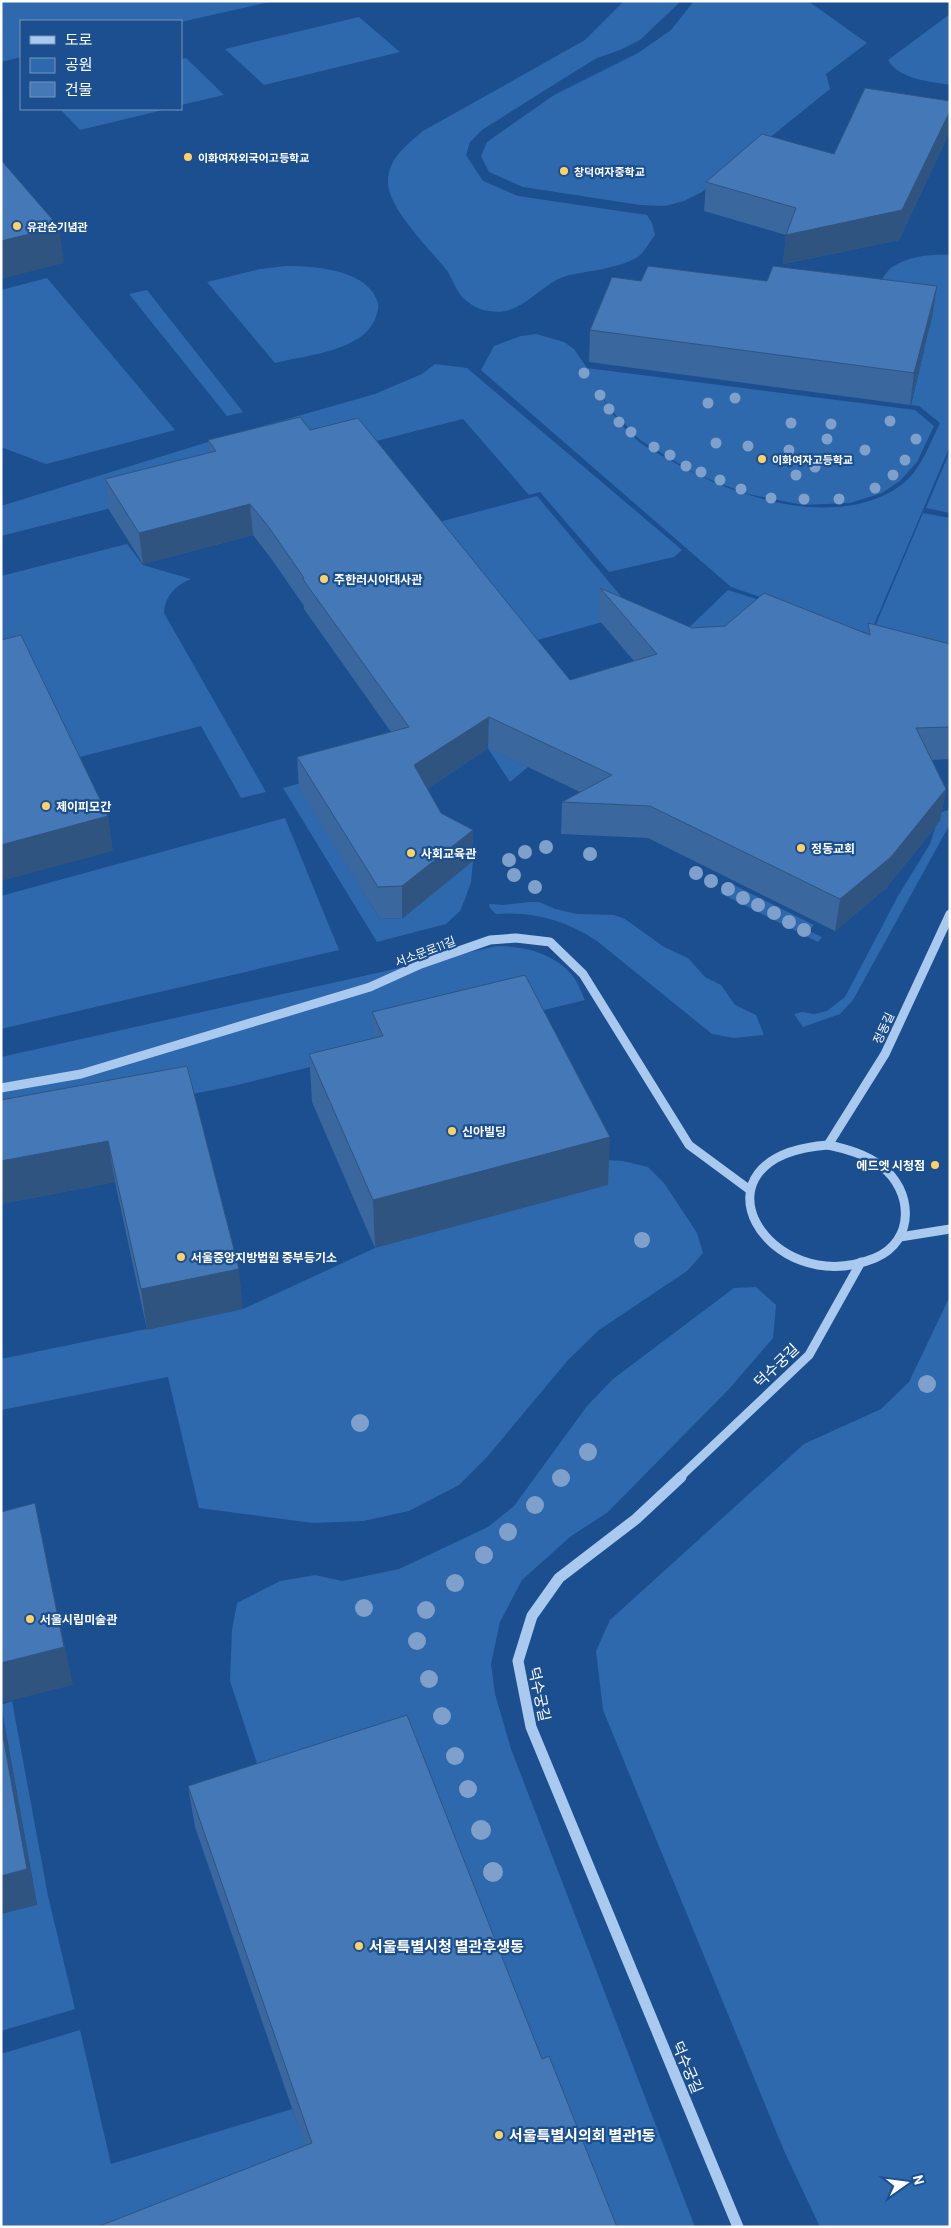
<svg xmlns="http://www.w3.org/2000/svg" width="951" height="2228" font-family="Barlow,'Noto Sans KR',sans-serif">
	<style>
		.green { fill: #2e69ad }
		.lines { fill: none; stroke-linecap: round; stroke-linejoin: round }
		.minor-far1 { stroke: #a9c9ee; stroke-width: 9 }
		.minor { stroke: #a9c9ee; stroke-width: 11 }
		.tree { fill: #7ea0ca }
		.wall { fill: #3a679d }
		.shaded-wall { fill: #305480 }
		.building { fill: #4478b7; stroke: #305480 }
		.poi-dot { fill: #ffd166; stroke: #1b4f8f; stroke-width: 2 }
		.labels { text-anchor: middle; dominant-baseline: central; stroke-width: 4.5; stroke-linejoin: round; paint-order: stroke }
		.far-poi-label { font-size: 11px; font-weight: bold; fill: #fff; stroke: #1b4f8f; text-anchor: start }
		.poi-label { font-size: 12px; font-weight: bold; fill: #fff; stroke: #1b4f8f; text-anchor: start }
		.street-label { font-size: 12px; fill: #fff; stroke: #1b4f8f }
		.near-street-label { font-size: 15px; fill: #fff; stroke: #1b4f8f }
		.near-poi-label { font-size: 15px; font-weight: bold; fill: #fff; stroke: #1b4f8f; text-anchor: start }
	</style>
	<rect width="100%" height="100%" fill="#1b4f8f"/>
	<!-- green -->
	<g class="green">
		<path d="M1 1H274L181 22 21 21V57L1 62Z"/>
		<path d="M624 1H681L640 40 620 50 597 58 574 72 482 130 470 142 466 155 483 181 518 196 647 215 652 223 655 235C650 241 645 251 639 256 623 268 586 271 566 276 538 285 522 317 489 311 479 310 471 305 463 298 456 291 453 280 448 272 431 250 388 209 388 182 388 158 407 145 423 131L585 40Z"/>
		<path d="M694 1H808L867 43 826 74 830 89 702 192 684 201 665 206 640 205 523 187 489 172 481 156 487 142 554 95 638 53 671 30Z"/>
		<path d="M950 14V85C929 81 900 80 888 60Z"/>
		<path d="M359 17 400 52 264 85 225 49Z"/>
		<path d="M186 58 224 95 181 105V59Z"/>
		<path d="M60 109H167L80 130Z"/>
		<path d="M950 255V446L870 634 731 587 481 370 494 346 521 336 536 334 564 342 574 349 587 368 915 410 934 426 917 462 900 481 882 493 850 503 803 505 748 494 698 475 640 440 609 408 595 384C606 406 618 423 636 439 644 447 658 453 668 459 730 496 841 534 905 482 922 467 930 443 940 423L919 406 911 405 924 351 903 348 880 282C884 277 888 269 894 266 910 256 931 254 950 255Z"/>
		<path d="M286 266C314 266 363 269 376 298 378 303 379 304 378 309 376 320 371 328 363 335 340 353 303 356 275 363L207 282 260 269Z"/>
		<path d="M47 278 175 430 46 464 1 447V290Z"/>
		<path d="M147 290 243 412 227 416 129 294Z"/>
		<path d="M435 364 467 368 682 550 674 557 609 572 540 492 529 495 463 419 1 536V506L221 438 375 394 422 374Z"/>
		<path d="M950 451V513L926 508Z"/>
		<path d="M537 496 635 613 516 646 424 526Z"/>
		<path d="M923 513 950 518V677L612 699 300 789 380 919 403 918 473 861 471 882 465 899 460 911 446 924 377 942 283 788 620 694 728 590 871 636Z"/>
		<path d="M127 544 143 565 191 579C176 585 165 596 164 613L266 792 241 798 201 726 68 760 1 676V576Z"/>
		<path d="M487 747 528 767 510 782Z"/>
		<path d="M950 809V824L853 1000 840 1014 803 1027 794 1014 802 1012 814 1014 827 1011 845 997 898 896 930 844 940 813Z"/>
		<path d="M285 818 339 950 1 1029V896Z"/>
		<path d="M730 883 814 925 809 931 822 937 818 942 720 893Z"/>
		<path d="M529 902H539L555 909 577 914 614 915 625 919 664 947 688 958 705 977 721 985 735 1005 756 1015 764 1035 734 1038 712 1034 597 941C565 920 534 911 496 914L490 908 489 904 504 905Z"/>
		<path d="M497 946C524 946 554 953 572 975 578 982 581 992 585 1000L233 1086 1 1132V1057Z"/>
		<path d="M594 1159 623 1161 648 1167 664 1183 697 1233 703 1253 687 1271 599 1330 568 1360 487 1457 459 1485 409 1511 363 1521 313 1523 199 1508 168 1377 1 1410V1359L243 1309 375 1248Z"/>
		<path d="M756 1287 776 1305 773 1338 729 1389 608 1512 570 1537 522 1580 500 1622 491 1664 495 1694 511 1749 695 2227H600L270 1803 230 1681 232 1630 237 1603 280 1581 315 1575 342 1581 399 1569 488 1527 514 1506 587 1406 613 1379 734 1288Z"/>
		<path d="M950 1296V2227H820L785 2153 603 1710 596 1651 610 1620 804 1444 881 1409 909 1382Z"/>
		<path d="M12 1701 48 1896 75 2009 1 2031V1914L37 1904 1 1705Z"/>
		<path d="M80 2030 111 2164 292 2109 319 2178 198 2227H1V2054Z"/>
	</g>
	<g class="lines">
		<!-- minor-far1 -->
		<g class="minor-far1">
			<path d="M1 1088 81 1074 370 987 421 964 490 940 516 938 550 942 583 974 689 1145 750 1190"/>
			<path d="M828 1145C847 1149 865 1154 881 1166 913 1190 916 1241 875 1258 767 1302 681 1156 828 1145Z"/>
			<path d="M828 1145 885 1054 950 914"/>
			<path d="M900 1237 950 1229"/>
			<path d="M679 1478 809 1355 861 1262"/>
		</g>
		<!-- minor -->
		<path class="minor" d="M681 1477 636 1519 559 1578 532 1616 518 1661 531 1727 738 2227"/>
	</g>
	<!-- trees -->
	<g class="tree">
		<circle cx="584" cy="373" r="5.5"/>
		<circle cx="600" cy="395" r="5.5"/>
		<circle cx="735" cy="398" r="5.5"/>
		<circle cx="708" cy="403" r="5.5"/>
		<circle cx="609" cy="409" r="5.5"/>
		<circle cx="890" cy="421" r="5.5"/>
		<circle cx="619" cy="422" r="5.5"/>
		<circle cx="791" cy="423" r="5.5"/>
		<circle cx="831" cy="424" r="5.5"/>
		<circle cx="631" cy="432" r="5.5"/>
		<circle cx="827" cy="439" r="5.5"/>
		<circle cx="916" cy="439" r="5.5"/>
		<circle cx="716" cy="443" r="5.5"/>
		<circle cx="748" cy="446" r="5.5"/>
		<circle cx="654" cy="447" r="5.5"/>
		<circle cx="789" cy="450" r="5.5"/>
		<circle cx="865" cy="450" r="5.5"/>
		<circle cx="670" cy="455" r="5.5"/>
		<circle cx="905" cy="460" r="5.5"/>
		<circle cx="686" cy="466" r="5.5"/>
		<circle cx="815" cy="467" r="5.5"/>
		<circle cx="701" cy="472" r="5.5"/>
		<circle cx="796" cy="475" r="5.5"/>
		<circle cx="893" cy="475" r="5.5"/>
		<circle cx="720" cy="480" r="5.5"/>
		<circle cx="875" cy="488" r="5.5"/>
		<circle cx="741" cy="489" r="5.5"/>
		<circle cx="771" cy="498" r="5.5"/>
		<circle cx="804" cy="499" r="5.5"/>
		<circle cx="839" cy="499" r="5.5"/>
		<circle cx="546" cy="847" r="7"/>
		<circle cx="525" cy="852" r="7"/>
		<circle cx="590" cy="854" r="7"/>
		<circle cx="509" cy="860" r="7"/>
		<circle cx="696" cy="873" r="7"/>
		<circle cx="514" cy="875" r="7"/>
		<circle cx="711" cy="881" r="7"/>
		<circle cx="535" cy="887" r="7"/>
		<circle cx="728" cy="889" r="7"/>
		<circle cx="743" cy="898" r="7"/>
		<circle cx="758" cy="905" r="7"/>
		<circle cx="774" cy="913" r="7"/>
		<circle cx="789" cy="922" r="7"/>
		<circle cx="804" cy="930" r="7"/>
		<circle cx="642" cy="1240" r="8"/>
		<circle cx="927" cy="1384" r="9"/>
		<circle cx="360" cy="1423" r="9"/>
		<circle cx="588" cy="1452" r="9"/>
		<circle cx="561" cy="1478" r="9"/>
		<circle cx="535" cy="1505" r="9"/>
		<circle cx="508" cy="1532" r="9"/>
		<circle cx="484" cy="1555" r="9"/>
		<circle cx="455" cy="1583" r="9"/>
		<circle cx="364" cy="1608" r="9"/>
		<circle cx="426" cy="1610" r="9"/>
		<circle cx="417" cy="1641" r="9"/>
		<circle cx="429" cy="1679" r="9"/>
		<circle cx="442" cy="1716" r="9"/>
		<circle cx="455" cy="1756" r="9"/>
		<circle cx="468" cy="1789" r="9"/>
		<circle cx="481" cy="1830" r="10"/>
		<circle cx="493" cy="1872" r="10"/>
	</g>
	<!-- wall -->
	<g class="wall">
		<path d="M950 101V131L899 240 783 264 786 235 704 211 706 182 834 154Z"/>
		<path d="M932 318 910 405 589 362 590 330Z"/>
		<path d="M310 430 570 680 634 661 598 619 600 588 692 628 866 634 868 623 950 644V759L931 760 946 789 940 821 886 888 835 931 648 838 561 834 562 802 580 792 488 748 427 789 441 813 473 830V861L402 918 380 919 299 789 297 757 391 732 304 609V606L270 557 253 535 143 564 109 510 105 479 209 453 208 440Z"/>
		<path d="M372 1012 608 1185 375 1248 312 1102 309 1054 374 1038Z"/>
		<path d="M187 1066 243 1309 147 1330 115 1182 1 1204V1100Z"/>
		<path d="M950 1383V1402L946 1400Z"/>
		<path d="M188 1786 542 2059 305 2146 195 1827Z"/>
	</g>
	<!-- shaded-wall -->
	<g class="shaded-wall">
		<path d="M950 111V131L899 240 783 264 786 235Z"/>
		<path d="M59 227 64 263 1 279V241Z"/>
		<path d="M937 286 932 318 910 405 914 373Z"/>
		<path d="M250 504 253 535 143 564 139 533Z"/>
		<path d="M489 717 488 748 415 797 414 765Z"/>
		<path d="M946 789 940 821 886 888 835 931 840 899Z"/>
		<path d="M108 816 113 851 1 881V845Z"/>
		<path d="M473 830V861L402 918V886Z"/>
		<path d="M610 1137 608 1185 375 1248 373 1200Z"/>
		<path d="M108 1141 115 1182 1 1204V1161Z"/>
		<path d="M239 1269 243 1309 147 1330 141 1289Z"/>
		<path d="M35 1503 73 1685 1 1703V1663Z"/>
		<path d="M1 1705 37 1905 1 1914Z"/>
	</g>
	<!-- building -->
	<g class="building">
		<path d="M865 88 950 101V111L902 210 786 235 796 208 706 182 762 134 834 154Z"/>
		<path d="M1 160 59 227 1 241Z"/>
		<path d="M648 266 767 281 773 266 937 286 914 373 590 330 612 277 641 281Z"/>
		<path d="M300 417 310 430 358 418 570 680 657 654 600 588 692 628 725 626 764 593 870 635 868 623 950 644V727L916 728 946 789 891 857 840 899 650 806 562 802 612 775 489 717 414 765 441 813 473 830 402 886 378 887 297 757 409 727 302 578H304L268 526 250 504 139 533 105 479 216 451 208 440Z"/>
		<path d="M21 635 108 816 1 845V640Z"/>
		<path d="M525 975 610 1137 373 1200 309 1054 383 1036 372 1012Z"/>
		<path d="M187 1066 239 1269 141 1289 108 1141 1 1161V1100Z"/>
		<path d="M35 1503 64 1647 1 1663V1512Z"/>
		<path d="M407 1715 542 2059 549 2056 617 2227H97L312 2143 188 1786Z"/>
		<path d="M1 1725 27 1869 1 1876Z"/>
	</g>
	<!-- markers -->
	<g class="poi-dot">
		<circle cx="188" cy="157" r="5"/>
		<circle cx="564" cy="171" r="5"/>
		<circle cx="17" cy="226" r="5"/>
		<circle cx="762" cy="459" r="5"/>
		<circle cx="324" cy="579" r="5"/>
		<circle cx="46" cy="806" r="5"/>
		<circle cx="801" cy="848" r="5"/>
		<circle cx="411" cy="853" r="5"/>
		<circle cx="452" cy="1131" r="5"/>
		<circle cx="935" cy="1165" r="5"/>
		<circle cx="181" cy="1257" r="5"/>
		<circle cx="30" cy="1619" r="5"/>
		<circle cx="359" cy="1946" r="5"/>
		<circle cx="499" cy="2135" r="5"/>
	</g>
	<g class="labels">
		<!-- far-poi labels -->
		<g class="far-poi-label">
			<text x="198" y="157">이화여자외국어고등학교</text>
			<text x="574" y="171">창덕여자중학교</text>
			<text x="27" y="226">유관순기념관</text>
			<text x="772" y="459">이화여자고등학교</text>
		</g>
		<!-- poi labels -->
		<g class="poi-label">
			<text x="334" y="579">주한러시아대사관</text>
			<text x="56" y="806">제이피모간</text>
			<text x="811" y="848">정동교회</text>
			<text x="421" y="853">사회교육관</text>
			<text x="462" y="1131">신아빌딩</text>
			<text x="925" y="1165" text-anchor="end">에드엣 시청점</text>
			<text x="191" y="1257">서울중앙지방법원 중부등기소</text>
			<text x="40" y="1619">서울시립미술관</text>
		</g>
		<!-- street labels -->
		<g class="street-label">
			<text transform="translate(425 951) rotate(-21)">서소문로11길</text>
			<text transform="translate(883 1028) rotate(-65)">정동길</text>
		</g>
		<!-- near-street labels -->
		<g class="near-street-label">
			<text transform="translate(776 1365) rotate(-44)">덕수궁길</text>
			<text transform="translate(540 1694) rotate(78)">덕수궁길</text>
			<text transform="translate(688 2067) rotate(67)">덕수궁길</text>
		</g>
		<!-- near-poi labels -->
		<g class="near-poi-label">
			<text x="369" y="1946">서울특별시청 별관후생동</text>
			<text x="509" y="2135">서울특별시의회 별관1동</text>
		</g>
	</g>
	<!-- border -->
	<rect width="951" height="2228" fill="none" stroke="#ffffff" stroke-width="5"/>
	<!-- legend -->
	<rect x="20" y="20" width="162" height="90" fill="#1b4f8f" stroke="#7695bc"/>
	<rect x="30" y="36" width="25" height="8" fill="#a9c9ee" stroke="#7695bc"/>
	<text x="65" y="45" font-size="15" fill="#ffffff">도로</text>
	<rect x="30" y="58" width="25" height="15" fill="#2e69ad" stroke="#7695bc"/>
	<text x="65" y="70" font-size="15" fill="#ffffff">공원</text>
	<rect x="30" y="82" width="25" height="15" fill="#4478b7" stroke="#7695bc"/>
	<text x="65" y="95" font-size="15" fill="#ffffff">건물</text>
	<!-- north arrow -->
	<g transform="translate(906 2183) rotate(76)" stroke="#1b4f8f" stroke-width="4" paint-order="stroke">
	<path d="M0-4L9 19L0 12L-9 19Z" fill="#ffffff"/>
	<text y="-8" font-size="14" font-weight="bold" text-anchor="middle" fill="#ffffff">N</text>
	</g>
</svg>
